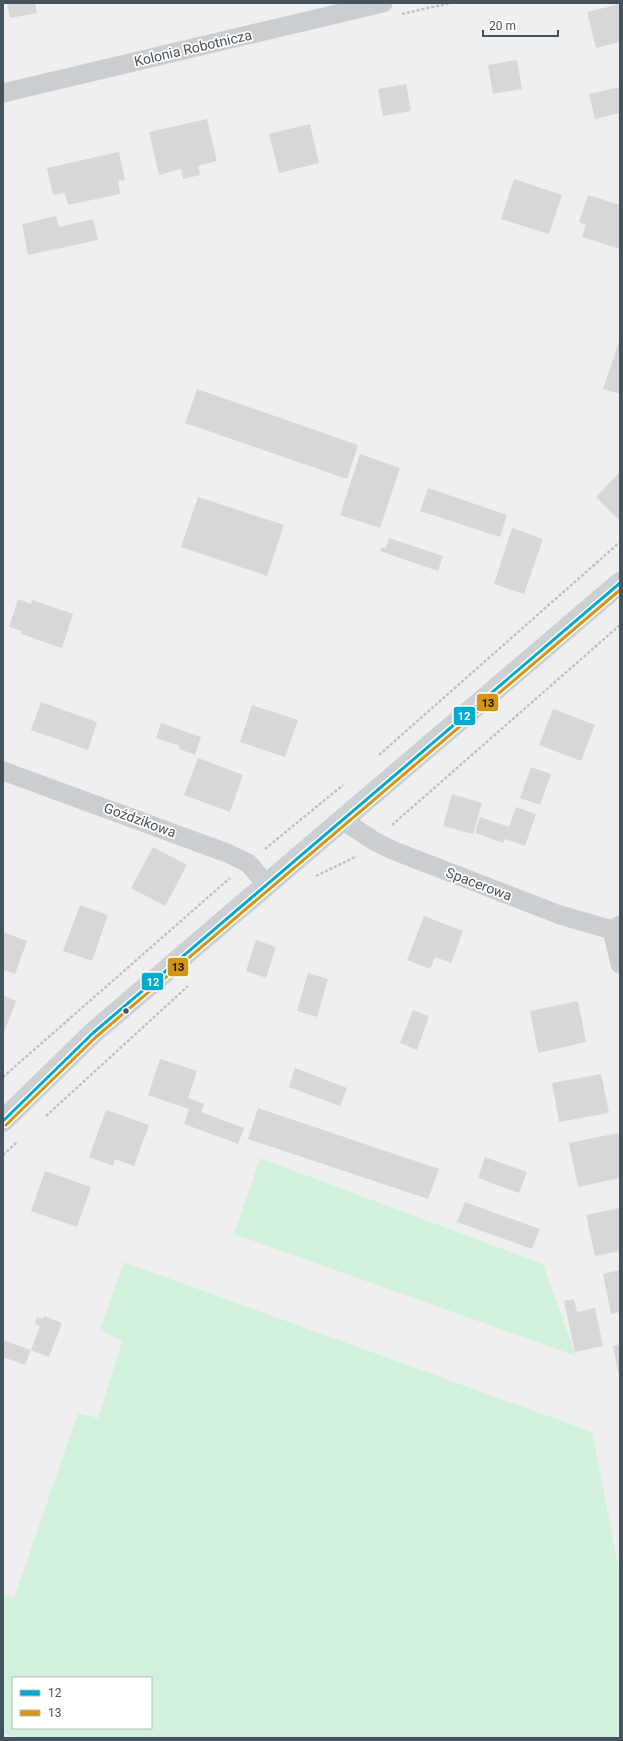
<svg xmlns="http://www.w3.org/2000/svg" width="623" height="1741" font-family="Roboto,sans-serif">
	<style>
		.grass { fill: #d2f1dd; fill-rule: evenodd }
		.building { fill: #d7d7d9 }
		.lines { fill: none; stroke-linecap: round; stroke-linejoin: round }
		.path { stroke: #b7c5c0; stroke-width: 2.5; stroke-dasharray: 3 2; stroke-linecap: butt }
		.street { stroke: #cbced1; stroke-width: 19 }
		.secondary { stroke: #cbd0d3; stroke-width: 22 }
		.bus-1-casing { stroke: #fff; stroke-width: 6 }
		.bus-2-casing { stroke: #fff; stroke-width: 6 }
		.bus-1 { stroke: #00a9ce; stroke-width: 3 }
		.bus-2 { stroke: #d39513; stroke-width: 3 }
		.bus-dot { fill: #45535e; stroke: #fff; stroke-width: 1.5 }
		.labels { text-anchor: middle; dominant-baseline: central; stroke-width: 3.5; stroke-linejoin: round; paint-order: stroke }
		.street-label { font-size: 14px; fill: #45535e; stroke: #fff }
		.line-badge { stroke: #fff; stroke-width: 1.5 }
		.badge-label { font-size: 11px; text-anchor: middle; font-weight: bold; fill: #fff }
		.pale-badge-label { font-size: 11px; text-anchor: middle; font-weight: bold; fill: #111 }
	</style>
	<rect width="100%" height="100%" fill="#f0efef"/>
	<!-- grass -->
	<g class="grass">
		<path d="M260 1158 543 1264 576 1356 234 1234Z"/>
		<path d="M124 1262 592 1432 620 1575V1738H15L3 1733V1594L14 1598 78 1413 98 1418 122 1342 100 1329ZM13 1678H151V1728H13Z"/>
	</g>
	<!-- building -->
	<g class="building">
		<path d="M7 3H35L37 13 10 18Z"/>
		<path d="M620 4V42L596 48 587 12Z"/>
		<path d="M517 60 522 89 493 94 488 65Z"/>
		<path d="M406 84 411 111 383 116 378 89Z"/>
		<path d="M620 87V113L595 119 589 94Z"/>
		<path d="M207 119 217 161 198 166 200 175 183 179 181 169 159 175 149 132Z"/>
		<path d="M310 124 319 163 279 173 269 134Z"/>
		<path d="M119 152 125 180 118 181 120 194 68 205 65 193 53 195 47 168Z"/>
		<path d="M514 179 562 195 549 234 501 219Z"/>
		<path d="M588 195 620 205V249L582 237 586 225 579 222Z"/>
		<path d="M56 216 59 227 93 219 98 240 28 255 22 224Z"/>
		<path d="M620 339V394L603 389Z"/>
		<path d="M197 389 358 445 347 479 185 423Z"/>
		<path d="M360 454 400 468 380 528 340 515Z"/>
		<path d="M620 472V521L596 497Z"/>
		<path d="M428 488 507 515 500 537 420 511Z"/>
		<path d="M198 497 284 525 267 576 181 547Z"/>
		<path d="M512 528 543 539 524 594 494 584Z"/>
		<path d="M389 538 443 556 438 571 380 551 382 547 386 548Z"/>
		<path d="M18 599 31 604 32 600 73 614 62 648 21 634 22 631 9 627Z"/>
		<path d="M41 702 97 722 88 750 31 730Z"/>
		<path d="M252 705 298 720 285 757 240 742Z"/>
		<path d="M553 709 595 725 581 761 539 745Z"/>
		<path d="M161 723 201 737 195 755 179 749 180 746 156 738Z"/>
		<path d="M198 758 243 775 230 812 184 795Z"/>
		<path d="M531 767 551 774 540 805 520 798Z"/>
		<path d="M452 794 482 803 473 834 443 826Z"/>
		<path d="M516 807 536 814 525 846 505 839 503 843 475 833 480 817 509 827Z"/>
		<path d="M153 847 187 865 165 906 131 888Z"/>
		<path d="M80 905 108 915 92 961 63 951Z"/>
		<path d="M424 916 463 931 451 963 435 957 430 969 407 960Z"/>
		<path d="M3 932 27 941 15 974 3 970Z"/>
		<path d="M256 940 276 947 266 978 246 971Z"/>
		<path d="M308 973 328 979 317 1017 297 1011Z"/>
		<path d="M3 995 16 1001 3 1035Z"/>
		<path d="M578 1001 586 1042 538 1053 530 1011Z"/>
		<path d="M413 1010 429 1016 417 1050 400 1043Z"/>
		<path d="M160 1059 197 1071 188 1098 204 1104 201 1112 244 1128 238 1144 184 1124 189 1109 148 1095Z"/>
		<path d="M295 1068 347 1088 340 1106 289 1087Z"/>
		<path d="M601 1074 609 1113 559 1122 552 1083Z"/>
		<path d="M258 1108 439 1169 428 1199 248 1139Z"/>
		<path d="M106 1110 149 1125 134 1166 115 1159 113 1166 89 1157Z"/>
		<path d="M618 1133 620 1144V1178L578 1187 569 1143Z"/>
		<path d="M485 1157 527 1172 519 1193 478 1178Z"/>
		<path d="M45 1171 91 1187 77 1227 31 1211Z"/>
		<path d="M465 1202 540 1229 532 1249 457 1222Z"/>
		<path d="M620 1208V1251L595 1256 586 1215Z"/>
		<path d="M620 1270V1312L611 1314 603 1274Z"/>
		<path d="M574 1299 577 1312 595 1308 603 1346 575 1352 564 1301Z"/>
		<path d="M44 1316 62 1323 49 1357 31 1350 40 1326 35 1324 37 1317 43 1319Z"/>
		<path d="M3 1340 31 1350 25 1365 3 1357Z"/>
		<path d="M620 1344V1375L619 1376 613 1346Z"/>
	</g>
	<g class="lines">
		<!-- path -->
		<g class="path">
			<path d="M402 14 450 3"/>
			<path d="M379 755 620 542"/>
			<path d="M392 825 620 625"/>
			<path d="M265 849 343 785"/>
			<path d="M316 876 357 856"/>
			<path d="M3 1077 230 878"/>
			<path d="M46 1116 188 986"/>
			<path d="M3 1155 17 1142"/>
		</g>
		<!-- street -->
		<g class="street">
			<path d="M3 93 383 3"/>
			<path d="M3 771 227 853 248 863 267 885"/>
			<path d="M344 821 374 841 392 850 560 915 612 930 620 925"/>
			<path d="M612 930 620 964"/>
		</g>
		<!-- secondary -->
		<path class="secondary" d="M3 1121 93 1033 620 583"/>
		<!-- bus-1 casing -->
		<g class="bus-1-casing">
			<path id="bus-1" d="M3 1121 93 1033 620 583"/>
		</g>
		<!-- bus-2 casing -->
		<g class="bus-2-casing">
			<path id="bus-2" d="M6 1125 96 1037 620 590"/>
		</g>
		<!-- bus-1 -->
		<use href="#bus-1" class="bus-1"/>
		<!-- bus-2 -->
		<use href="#bus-2" class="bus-2"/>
	</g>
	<!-- markers -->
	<circle class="bus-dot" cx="126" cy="1011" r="3.5"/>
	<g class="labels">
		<!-- street labels -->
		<g class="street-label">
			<text transform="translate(193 48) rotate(-13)">Kolonia Robotnicza</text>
			<text transform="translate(140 820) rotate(20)">Goździkowa</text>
			<text transform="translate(479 884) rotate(21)">Spacerowa</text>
		</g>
	</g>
	<g class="line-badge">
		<rect x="476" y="693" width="23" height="19" rx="4" fill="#d39513"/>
		<rect x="453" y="706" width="23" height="20" rx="4" fill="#00a9ce"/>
		<rect x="167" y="957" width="22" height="20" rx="4" fill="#d39513"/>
		<rect x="141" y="972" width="23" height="19" rx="4" fill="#00a9ce"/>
	</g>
	<g class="badge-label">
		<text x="464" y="720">12</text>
		<text x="153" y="986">12</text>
	</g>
	<g class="pale-badge-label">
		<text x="488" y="707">13</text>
		<text x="178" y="971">13</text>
	</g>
	<!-- border -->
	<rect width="623" height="1741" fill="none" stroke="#45535e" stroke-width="8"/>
	<!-- legend -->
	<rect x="12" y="1677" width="140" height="52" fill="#ffffff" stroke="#b5babf"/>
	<rect x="20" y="1690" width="20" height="6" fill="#00a9ce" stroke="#b5babf"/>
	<text x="48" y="1697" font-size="12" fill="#45535e">12</text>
	<rect x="20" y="1710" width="20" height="6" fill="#d39513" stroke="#b5babf"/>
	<text x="48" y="1717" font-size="12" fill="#45535e">13</text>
	<!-- scale -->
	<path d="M483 30v6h75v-6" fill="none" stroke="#45535e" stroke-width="2"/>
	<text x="489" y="30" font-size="12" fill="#45535e" stroke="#ffffff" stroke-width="3" paint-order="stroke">20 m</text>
</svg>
